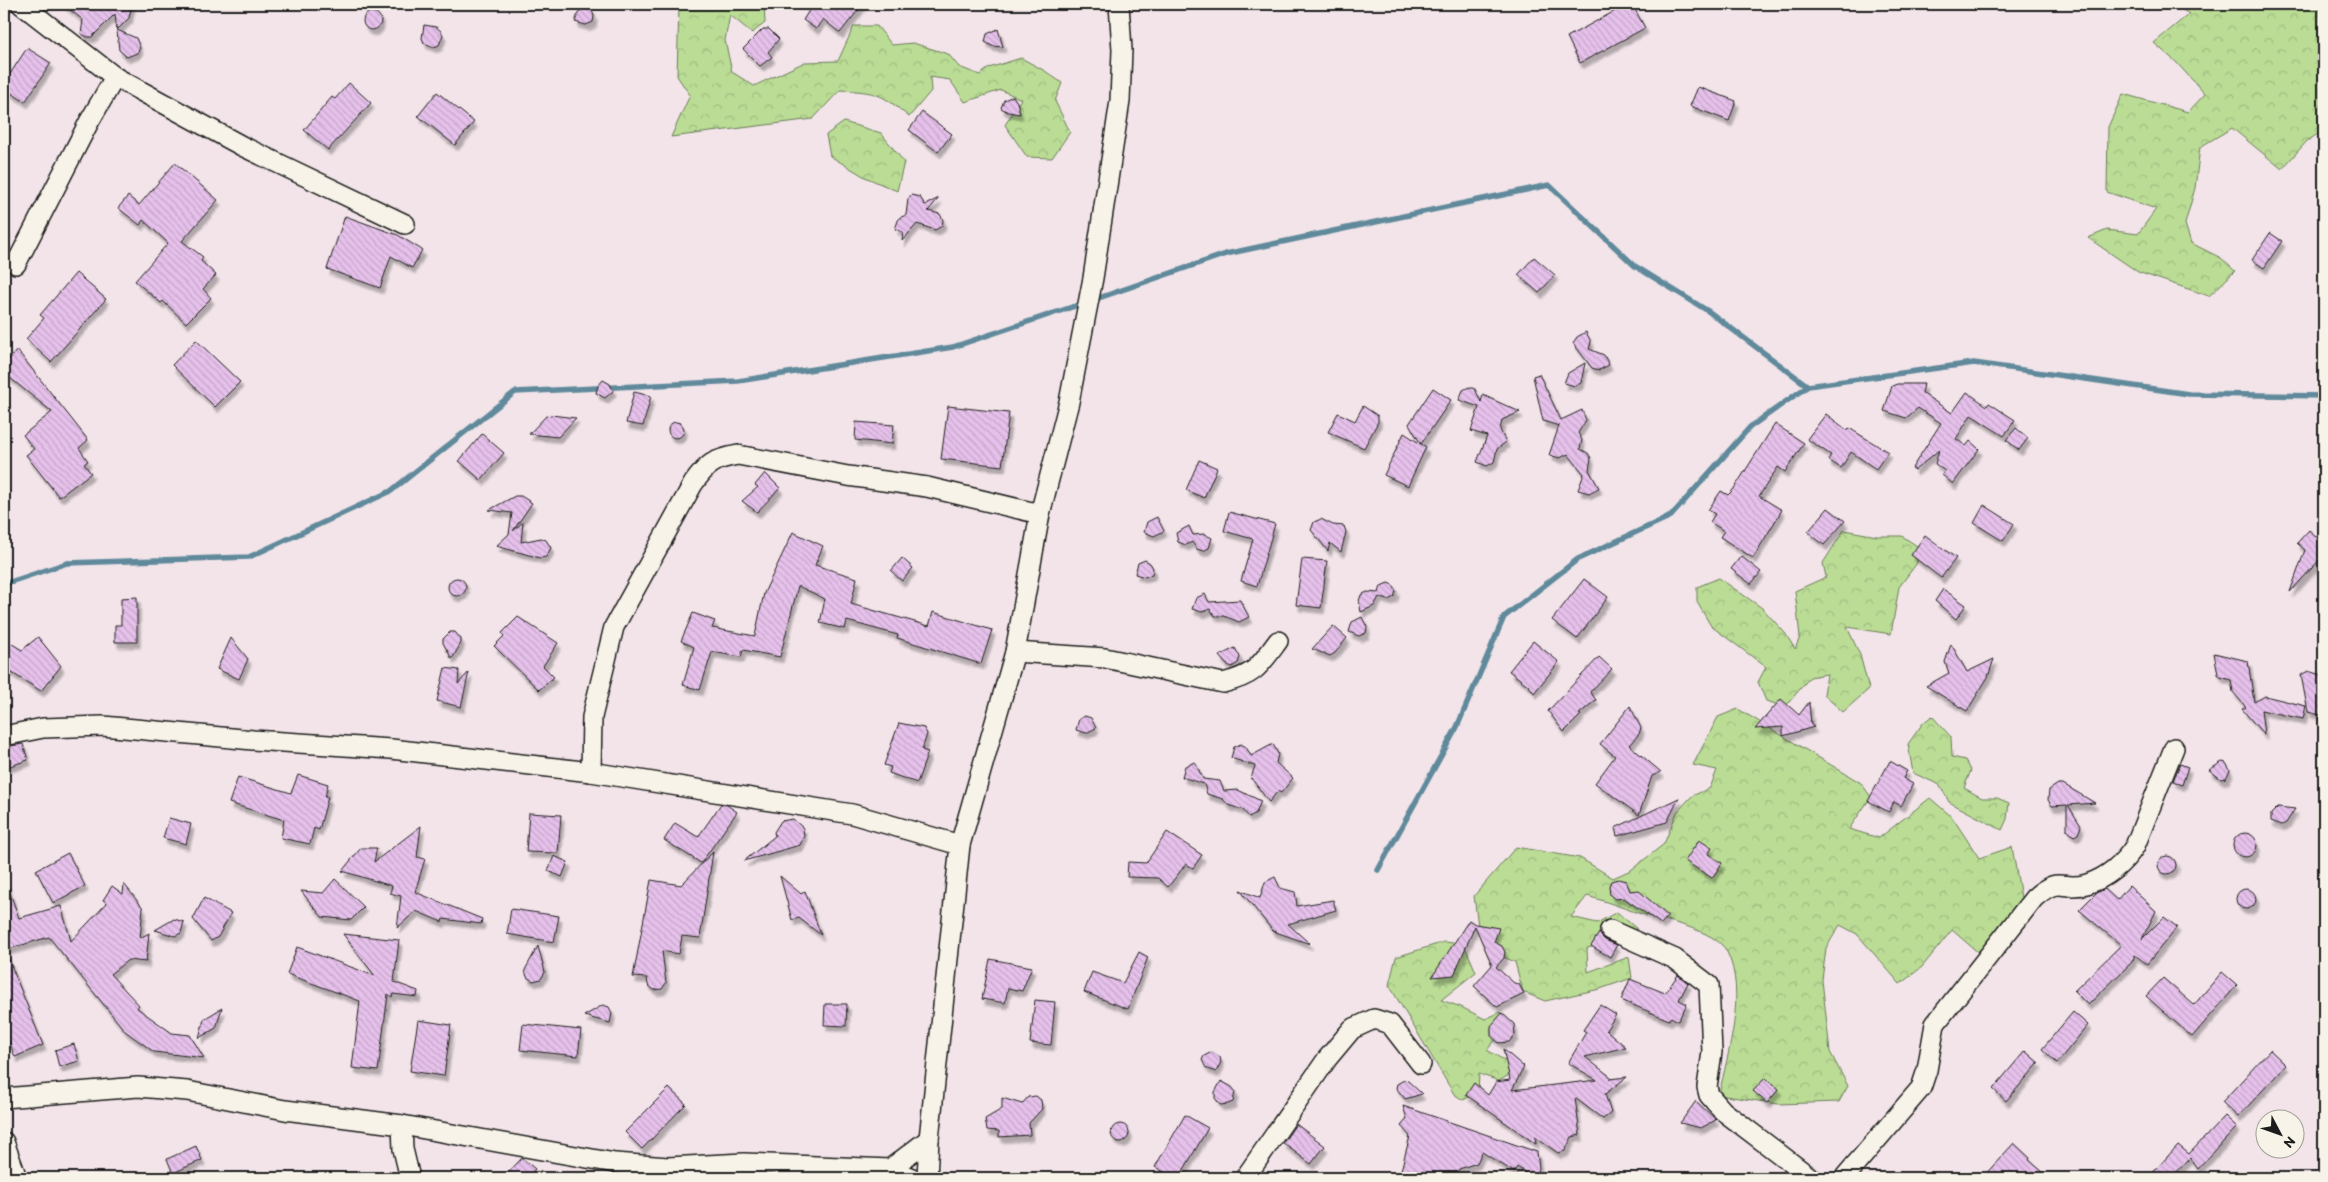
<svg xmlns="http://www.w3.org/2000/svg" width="2328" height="1182" font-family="Itim,sans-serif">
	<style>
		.forest { fill: url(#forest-crowns); stroke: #6b7c58 }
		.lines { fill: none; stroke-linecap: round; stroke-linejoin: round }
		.stream { stroke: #608a9b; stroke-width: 5.5 }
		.building { fill: url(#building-back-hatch); stroke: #1c1c1c; filter: url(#shadow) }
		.minor-casing { stroke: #1c1c1c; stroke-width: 22 }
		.minor { stroke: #f7f3e8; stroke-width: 19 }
	</style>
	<defs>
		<pattern id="forest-crowns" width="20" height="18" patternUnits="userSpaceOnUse" patternTransform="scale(1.25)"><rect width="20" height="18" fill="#badc95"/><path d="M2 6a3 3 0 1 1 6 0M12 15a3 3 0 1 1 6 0" fill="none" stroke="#9fbc80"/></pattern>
		<pattern id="building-back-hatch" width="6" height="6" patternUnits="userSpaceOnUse" patternTransform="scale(1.25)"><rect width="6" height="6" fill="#e6c1eb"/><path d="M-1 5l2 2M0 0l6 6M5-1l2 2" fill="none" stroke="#c5a5c9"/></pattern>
		<filter id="shadow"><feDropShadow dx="3" dy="5.5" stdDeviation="1" flood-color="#0004"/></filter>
	</defs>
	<rect width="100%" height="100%" fill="#f2e4e9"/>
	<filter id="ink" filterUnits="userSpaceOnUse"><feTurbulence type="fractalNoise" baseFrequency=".02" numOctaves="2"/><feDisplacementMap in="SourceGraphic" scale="10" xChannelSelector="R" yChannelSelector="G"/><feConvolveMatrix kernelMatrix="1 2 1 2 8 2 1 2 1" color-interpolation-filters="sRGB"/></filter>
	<g filter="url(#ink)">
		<!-- forest -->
		<g class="forest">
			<path d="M679 4H764L765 23 752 33 730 15 725 40 732 72 754 86 805 62 838 61 854 26H877L892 45 913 43 948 54 959 67 980 75 989 68 1021 58 1045 71 1062 83 1055 101 1070 132 1052 158 1027 157 1005 125 1021 99 1001 90 965 102 950 80 930 77 931 91 909 117C881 93 877 92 840 90L813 119 671 137 690 95 677 76Z"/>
			<path d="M2173 4H2317L2324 20V130L2307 141 2282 169 2232 128 2200 147 2195 188 2185 224 2191 243 2221 258 2235 271 2209 296 2138 272 2088 238 2107 230 2138 234 2156 209 2107 192 2108 127 2123 94 2188 112 2205 94 2176 62 2154 43 2189 14Z"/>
			<path d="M844 122 881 133 904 162 897 191 865 177 830 156 826 135Z"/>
			<path d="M1844 530 1877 536H1902L1917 546V563L1899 587 1891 634 1847 627 1860 655 1869 689 1843 712 1824 695 1827 674 1810 677 1785 707 1766 701 1758 682 1766 667 1711 626 1697 602V587L1719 578 1762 608 1785 633 1795 649 1800 637 1795 591 1826 577 1823 563Z"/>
			<path d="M1738 709 1861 783 1871 797 1849 829 1879 838 1930 798 1952 817 1979 858 2012 847 2024 914 1989 962 1952 930 1922 967 1900 984 1857 934 1840 925 1826 948 1822 980 1830 1052 1848 1086 1839 1102 1778 1104 1719 1095C1728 1052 1747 993 1727 952 1716 929 1661 920 1638 913 1621 907 1605 901 1587 896L1571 917 1597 923 1617 912 1637 929 1621 941 1587 948 1588 972 1629 957 1632 978 1600 989 1545 1001 1523 992 1515 962 1501 956 1479 933 1474 896 1516 847 1580 858 1613 878 1631 870 1664 844 1677 812 1692 796 1710 788 1717 770 1693 765 1718 717Z"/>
			<path d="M1932 716 1951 737 1952 757 1965 760 1971 770 1964 788 1982 798H1997L2009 803 2007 819 2002 830 1949 802 1940 785 1913 773 1908 744 1923 723Z"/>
			<path d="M1444 942 1464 944 1476 972 1441 1000 1461 1007 1485 1019 1501 1012 1509 1024 1487 1050 1519 1069 1499 1081 1479 1074 1478 1093 1463 1100 1454 1094 1389 985 1396 957Z"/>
		</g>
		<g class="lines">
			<!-- stream -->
			<g class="stream">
				<path d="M1093 300 1226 254 1549 185 1635 266 1708 311 1808 386"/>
				<path d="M4 584 67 563 249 557 391 491 515 392 738 381 953 347 1084 303"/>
				<path d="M1378 870 1457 727 1504 617 1578 559 1671 516 1750 427 1808 386 1974 363 2189 394 2324 396"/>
			</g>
		</g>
		<!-- building -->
		<g class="building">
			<path d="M63 4H132L129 18 117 30 136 38 140 48 137 53 127 57 119 50 115 14 92 37H88L81 34 83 20Z"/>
			<path d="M803 4H863L840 33 823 19 816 29 803 20 810 9Z"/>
			<path d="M1628 4H1632L1645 28 1580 63 1567 37Z"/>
			<path d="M586 7 592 10 594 16 593 22 586 25 575 22 579 11Z"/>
			<circle cx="372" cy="21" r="9"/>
			<path d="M424 25 436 27 441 31 443 35 439 45 434 47 424 43 422 38Z"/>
			<path d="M763 29H769L779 39 768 52 772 57 760 66 743 49Z"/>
			<path d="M998 29 1003 47 992 46 985 42 987 34Z"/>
			<path d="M27 48 51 63 25 102 4 88V83Z"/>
			<path d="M349 83 371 103 328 150 304 130 332 97 335 99Z"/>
			<path d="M1698 87 1736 101 1729 121 1690 106Z"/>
			<path d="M437 92 474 122 455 145 418 116Z"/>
			<path d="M1013 96 1017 102 1020 114 1008 112 1001 108 1004 100Z"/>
			<path d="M922 112 952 134 938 152 909 130Z"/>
			<path d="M175 163 218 200 182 241 203 257 201 261 216 275 203 289 211 298 186 323 163 301 161 303 135 281 168 243 143 220 140 225 118 208 128 196 139 205Z"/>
			<path d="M911 195 920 197 925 205 939 198 928 211 940 214 943 220 942 226 935 230 917 224 902 241 903 232 895 229 899 218 906 215 908 199Z"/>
			<path d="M345 216 398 235 422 250 412 268 391 256 380 288 327 269Z"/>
			<path d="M2270 233 2282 241 2264 268 2252 260Z"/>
			<path d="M1534 257 1555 275 1539 293 1518 275Z"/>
			<path d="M76 273 106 299 51 362 26 339 44 318 40 315Z"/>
			<path d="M1586 332 1591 342 1589 349 1604 355 1609 365 1599 370 1592 368 1573 343 1577 337Z"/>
			<path d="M196 340 240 382 215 407 172 365Z"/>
			<path d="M17 350 88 440 79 448 88 461 84 464 91 473 59 497 26 455 34 449 23 435 52 412 4 373V365Z"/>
			<path d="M1585 363 1581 383 1575 386 1564 383 1568 373Z"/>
			<path d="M1539 374 1561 420 1582 410 1586 420 1578 433 1582 440 1580 449 1588 453 1591 458 1589 470 1599 488 1589 493 1578 490 1584 474 1568 454 1560 458 1549 455 1559 426 1543 421 1533 376Z"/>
			<path d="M603 380 610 384 613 391 605 398 596 393 598 386Z"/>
			<path d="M1897 384H1924L1922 393 1952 413 1967 392 1987 406 1989 403 2015 420 2004 436 1971 415 1956 439 1966 446 1970 441 1979 449 1953 484 1942 475 1945 471 1935 464 1939 450 1915 470 1912 468 1941 423 1918 408 1906 418 1884 411 1892 386Z"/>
			<path d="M1469 387 1475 389 1481 402 1483 395 1520 412 1502 420 1500 430 1506 442 1497 449 1494 462 1487 466 1477 462 1487 436 1471 431 1479 407 1459 400 1463 390Z"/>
			<path d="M1433 388 1451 400 1421 444 1426 447 1408 486 1384 475 1404 433 1421 444 1409 424Z"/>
			<path d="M634 392 651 396 643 426 626 423Z"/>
			<path d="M948 406 1009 413 1002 466 941 459Z"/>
			<path d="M1363 406 1378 416V422L1364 448 1328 432 1338 413 1355 421Z"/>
			<path d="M1826 414 1847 430 1849 428 1888 452 1876 469 1851 452 1841 468 1828 460 1831 455 1807 439Z"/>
			<path d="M551 415 576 418 558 437 529 434 546 416Z"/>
			<circle cx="676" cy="430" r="8"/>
			<path d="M856 422 894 425 892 444 855 440Z"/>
			<path d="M1775 424 1804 443 1785 472 1778 467 1759 496 1782 510 1753 558 1720 537 1724 531 1710 522 1715 514 1708 510 1721 491 1728 495 1733 490Z"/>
			<path d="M2016 428 2028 438 2019 450 2006 440Z"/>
			<path d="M482 434 504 453 481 480 459 461Z"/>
			<path d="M1199 460 1217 468 1204 498 1186 490Z"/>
			<path d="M765 473 780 488 757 512 742 501 758 487 755 485Z"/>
			<path d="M515 496H521L532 503 513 531 523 522 521 542 541 538 546 540 551 548 546 557 540 558 496 546 509 534 512 513 489 510Z"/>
			<path d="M1984 505 2014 524 2003 541 1974 523Z"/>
			<path d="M1828 508 1845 521 1824 545 1808 532Z"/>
			<path d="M1229 512 1275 524 1257 586 1241 581 1253 539 1224 531Z"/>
			<path d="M1157 517 1164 531 1154 536 1144 532 1147 522Z"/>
			<path d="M1321 519 1333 525 1344 526 1346 532 1341 552 1330 543 1328 551 1311 530 1314 522Z"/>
			<path d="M1189 526 1193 535 1204 534 1212 538 1209 548 1203 551 1197 549 1192 542 1186 545 1178 542 1176 533Z"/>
			<path d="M2309 530 2324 543V555L2290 592 2305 550 2297 543Z"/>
			<path d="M793 532 823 546 815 565 857 578 851 604 929 626 933 612 992 630 981 664 897 638 898 635 847 621 845 629 820 623 825 599 798 586 780 657 743 650 741 657 712 652 700 690 683 685 694 647 681 641 693 613 715 621 712 628 755 636 764 593Z"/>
			<path d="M1925 535 1956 558 1941 578 1911 555Z"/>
			<path d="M1741 556 1761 572 1751 584 1731 569Z"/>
			<path d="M902 558 913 568 902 581 891 571Z"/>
			<path d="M1302 559 1327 561 1321 608 1296 605Z"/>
			<path d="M1145 560 1150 563 1153 568 1152 574 1145 577 1135 574 1138 563Z"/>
			<circle cx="457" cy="587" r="9"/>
			<path d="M1584 579 1608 597 1577 639 1552 620Z"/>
			<path d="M1388 583 1393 585 1396 591 1394 597 1388 600 1379 597 1374 606 1361 612 1359 601 1361 595 1367 592 1379 593 1381 586Z"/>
			<path d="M1943 589 1966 605 1956 619 1935 601Z"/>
			<path d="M1205 594 1209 602 1240 600 1249 617 1239 622 1224 616H1215L1210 609 1202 612 1192 609 1196 598Z"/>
			<path d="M137 597V642H115V625H121V598Z"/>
			<path d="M518 617 558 643 543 666 554 677 539 690 494 646 504 636 502 633Z"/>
			<path d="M1362 617 1367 627 1366 633 1359 636 1349 632 1352 622Z"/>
			<path d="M1333 626 1347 638 1335 653 1330 656 1312 649Z"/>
			<path d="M450 632H455L461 639V643L452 659 443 643V639Z"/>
			<path d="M38 637 61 666 41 691 4 668V651L9 642 22 650Z"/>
			<path d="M231 638 248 659 239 679 217 669Z"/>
			<path d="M1533 641 1559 662 1534 693 1529 686 1509 671Z"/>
			<path d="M1951 644 1967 672 1994 659 1988 677 1967 711 1926 686 1949 673 1945 662Z"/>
			<path d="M1235 648 1240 657 1238 663 1232 667 1226 664 1219 656Z"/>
			<path d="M2214 653 2248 661 2254 702 2265 696 2306 706 2303 719 2261 710 2264 735 2242 709 2246 707 2233 692 2231 680 2220 677 2218 674Z"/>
			<path d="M1599 657 1612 669 1590 692 1596 700 1579 714 1581 715 1564 732 1548 711Z"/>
			<path d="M445 668 459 670 458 684 469 672 461 707 437 701Z"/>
			<path d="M2308 671 2324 676V716L2308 712 2301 675Z"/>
			<path d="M1781 699 1799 715 1809 702 1811 725 1814 727 1783 736V727L1755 729Z"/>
			<path d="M1630 706 1641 728 1639 734 1629 745 1661 772 1652 776 1639 815 1595 783 1615 756 1600 744Z"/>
			<path d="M1085 716 1091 718 1096 728 1086 733 1076 730 1079 719Z"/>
			<path d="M899 723 924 728 927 734 922 750 928 752 917 783 889 773 891 767 884 765Z"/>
			<path d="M23 744 28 760 4 768V747Z"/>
			<path d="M1241 744 1246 747 1251 756 1273 744 1278 754 1276 763 1293 778 1281 793 1278 791 1269 802 1251 778 1255 766 1231 758 1234 747Z"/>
			<path d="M1890 761 1907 771 1903 778 1913 784 1901 806 1894 802 1889 812 1868 801Z"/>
			<path d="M1195 762 1203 779 1220 781 1224 791 1238 790 1261 801 1256 813 1249 817 1243 810 1228 805 1223 799 1207 794 1204 784 1182 777 1185 766Z"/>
			<path d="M2222 762 2226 763 2230 770 2226 778 2221 779 2209 770Z"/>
			<path d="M2180 764 2188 767 2182 785 2173 781Z"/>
			<path d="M298 775 328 784 325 797H328L319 830 314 828 310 844 281 838 284 820 229 803 238 777 291 793Z"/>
			<path d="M2058 784H2063L2095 803 2068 805 2081 826 2078 834 2074 836 2067 830V805L2052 806 2048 800 2049 790Z"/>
			<path d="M1679 798 1667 822 1617 836 1615 828Z"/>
			<path d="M721 804 727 805 737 812 701 863 664 840 675 823 698 837Z"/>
			<path d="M2278 807 2295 809 2286 823 2282 825 2271 821V814Z"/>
			<path d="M529 813 561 815 558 853 526 852Z"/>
			<path d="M169 818 191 824 186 844 163 838Z"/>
			<path d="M793 819 803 828 804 836 800 845 744 861 775 836 774 832 781 821Z"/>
			<path d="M421 826 417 857 425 859 415 892 482 919 481 924 443 919 442 922 416 911 397 928 401 896 390 893 392 886 342 871 361 848H377L374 862Z"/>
			<path d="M1167 832 1202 855 1193 868 1186 864 1168 887 1158 878 1127 877 1128 862 1146 863Z"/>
			<circle cx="2245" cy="845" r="12"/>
			<path d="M1699 840 1712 848 1708 854 1722 863 1712 878 1685 861Z"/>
			<path d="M713 852 700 938 682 936 679 954 662 951 666 983 662 989 654 990 648 985 647 978 633 977 651 880 681 885Z"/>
			<path d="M68 853 85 886 53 903 36 870Z"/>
			<circle cx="2167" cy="865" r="9"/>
			<path d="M554 856 568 862 562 877 548 871Z"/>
			<path d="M780 876 801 894 805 891 821 935 799 918 792 920Z"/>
			<path d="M1275 877 1280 888 1295 892 1297 906 1333 900 1336 910 1288 924 1310 944 1273 931 1240 890 1260 898 1265 882Z"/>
			<path d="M335 879 364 907 351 920 322 917 301 891 323 893Z"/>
			<path d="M1618 879 1626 881 1630 891 1638 890 1668 916 1661 924 1624 898 1615 899 1610 895 1609 886 1611 881Z"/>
			<path d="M4 882H6L19 918 61 906 71 941 107 903 103 900 112 886 123 894 124 884 143 908 140 938 149 933 146 962 128 960 110 974 139 1005 137 1008 172 1033 190 1035 204 1058 154 1052 125 1031 49 937 5 950 43 1045 15 1057 4 1028Z"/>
			<path d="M2129 886 2156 911 2142 939 2164 917 2177 927 2147 964 2135 955 2132 962 2088 1005 2074 991 2121 945 2079 910 2096 893 2105 889 2117 900Z"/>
			<circle cx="2246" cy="899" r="10"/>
			<path d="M204 898 231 913 218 937 211 941 193 919Z"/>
			<path d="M511 909 559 916 554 942 507 934Z"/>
			<path d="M174 919 184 922 181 933 175 936 155 930Z"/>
			<path d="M1469 920 1475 924 1499 928 1494 942 1502 946 1505 952 1504 958 1496 967 1514 983 1519 984 1524 994 1497 1007 1474 986 1492 965 1475 926 1454 975 1432 977Z"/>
			<path d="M1599 933 1605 940 1617 945 1610 957 1591 946Z"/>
			<path d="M343 934 399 940 394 982 418 991 417 997 393 994 392 997 388 994 378 1071 352 1068 360 1001 287 974 297 947 375 976Z"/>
			<path d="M538 946 545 972 541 979 533 981 527 977 525 970Z"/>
			<path d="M1139 952 1148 957 1128 1009 1084 992 1092 972 1123 983Z"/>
			<path d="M990 959 1032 967 1022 991 1008 988 1005 1003 982 999Z"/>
			<path d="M2222 972 2237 985 2192 1037 2146 996 2163 978 2194 1005Z"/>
			<path d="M1678 975 1688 983 1679 1000 1687 1004 1678 1021 1671 1017 1669 1020 1621 1000 1630 979 1665 993Z"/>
			<path d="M1035 1000 1055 1002 1051 1045 1030 1043Z"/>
			<path d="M825 1004H847L846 1026 824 1025Z"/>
			<path d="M603 1005 609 1007 612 1013 610 1023 584 1016Z"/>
			<path d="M1600 1005 1616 1015 1606 1030 1626 1047 1585 1057 1611 1077 1609 1079 1627 1077 1605 1094 1611 1113 1603 1119 1575 1098 1580 1135 1572 1137 1565 1151 1558 1153 1535 1137 1536 1144 1466 1095 1474 1083 1488 1095 1496 1082 1510 1080 1503 1049 1524 1067 1512 1090 1597 1080 1568 1063 1586 1032 1583 1030Z"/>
			<path d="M222 1008 216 1028 199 1038 204 1019Z"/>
			<path d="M2073 1012 2088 1025 2057 1063 2042 1049Z"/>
			<path d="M1502 1013 1514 1024 1515 1035 1509 1042 1499 1043 1491 1036V1026Z"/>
			<path d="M418 1020 451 1025 444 1076 410 1071Z"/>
			<path d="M523 1024 581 1030 578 1056 520 1050Z"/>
			<path d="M74 1044 79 1061 59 1067 55 1050Z"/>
			<path d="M2270 1050 2286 1065 2238 1117 2222 1102Z"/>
			<path d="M2025 1051 2039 1063 2006 1101 1993 1089Z"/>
			<path d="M1212 1052 1220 1057 1221 1062 1216 1072 1206 1068 1202 1060 1204 1056Z"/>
			<path d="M1765 1078 1779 1089 1767 1103 1753 1091Z"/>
			<path d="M1404 1080 1408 1081 1422 1094 1405 1099 1396 1088 1397 1084Z"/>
			<path d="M1221 1081 1232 1087 1235 1091 1233 1102 1228 1104 1220 1105 1215 1098V1092Z"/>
			<path d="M669 1088 686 1104 642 1149 625 1132Z"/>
			<path d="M1036 1096 1041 1100 1042 1109 1029 1123 1030 1135 999 1137V1131L987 1130 985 1119 1002 1109V1098L1022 1104 1028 1097Z"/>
			<path d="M1696 1101 1716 1120 1701 1128 1680 1123Z"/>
			<path d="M1403 1106 1537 1152 1539 1168 1536 1173 1529 1175 1517 1167 1514 1172 1482 1152 1477 1163 1459 1169 1455 1178H1399L1410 1136 1401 1126 1407 1119Z"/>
			<path d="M1185 1115 1208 1128 1179 1178H1175L1155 1167Z"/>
			<path d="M2225 1116 2237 1127 2198 1169 2190 1158 2171 1178H2148L2178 1145 2189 1154Z"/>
			<path d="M1296 1124 1325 1146 1311 1164 1283 1143Z"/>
			<circle cx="1120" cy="1133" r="9"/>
			<path d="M2014 1143 2030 1158 2029 1160 2050 1178H1982Z"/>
			<path d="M196 1146 202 1160 173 1173 167 1159Z"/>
			<path d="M522 1158 535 1169 527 1178H503Z"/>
		</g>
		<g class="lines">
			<!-- minor casing -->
			<g class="minor-casing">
				<g id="minor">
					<path d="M115 77 242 146 405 224"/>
					<path d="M16 264 89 122 115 77 21 4"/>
					<path d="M1015 652 1105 658 1223 683C1255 675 1259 667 1278 641"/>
					<path d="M4 736 43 728 103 726 253 740 391 749 591 772 852 814 960 845"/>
					<path d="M591 772 592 717 614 627 693 484C707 464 714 459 738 455L848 476 927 487 1040 514"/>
					<path d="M1610 930 1675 959 1709 985 1712 1052 1707 1087 1709 1095 1723 1111 1811 1178"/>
					<path d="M4 1098 138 1087 187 1091 285 1110 402 1125 615 1163 668 1167 744 1163 890 1169 912 1178"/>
					<path d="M402 1125 403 1149 410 1178"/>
					<path d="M4 1142 17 1178"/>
					<path d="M890 1169 929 1139 960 845 1015 652 1040 514 1069 402 1093 278 1120 101 1122 50 1119 4"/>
					<path d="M927 1178 929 1139"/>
					<path d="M1245 1178 1327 1059 1352 1029 1374 1019 1390 1024 1421 1064"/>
					<path d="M1844 1178 1921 1088 1927 1070 1935 1024 2034 898C2061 874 2061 892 2087 884 2107 878 2124 863 2135 846L2174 748"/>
				</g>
			</g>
			<!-- minor -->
			<use href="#minor" class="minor"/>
		</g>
	</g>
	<!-- margin -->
	<rect width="2328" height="1182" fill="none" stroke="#f7f3e8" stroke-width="20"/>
	<rect x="10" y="10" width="2308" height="1162" fill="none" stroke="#1c1c1c" stroke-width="2" filter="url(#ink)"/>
	<!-- north arrow -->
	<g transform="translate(2280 1134) rotate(131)"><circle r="24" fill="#f7f3e8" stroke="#9f9d96"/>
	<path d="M0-4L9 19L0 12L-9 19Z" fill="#1c1c1c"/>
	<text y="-8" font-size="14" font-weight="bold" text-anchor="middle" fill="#1c1c1c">N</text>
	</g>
</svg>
